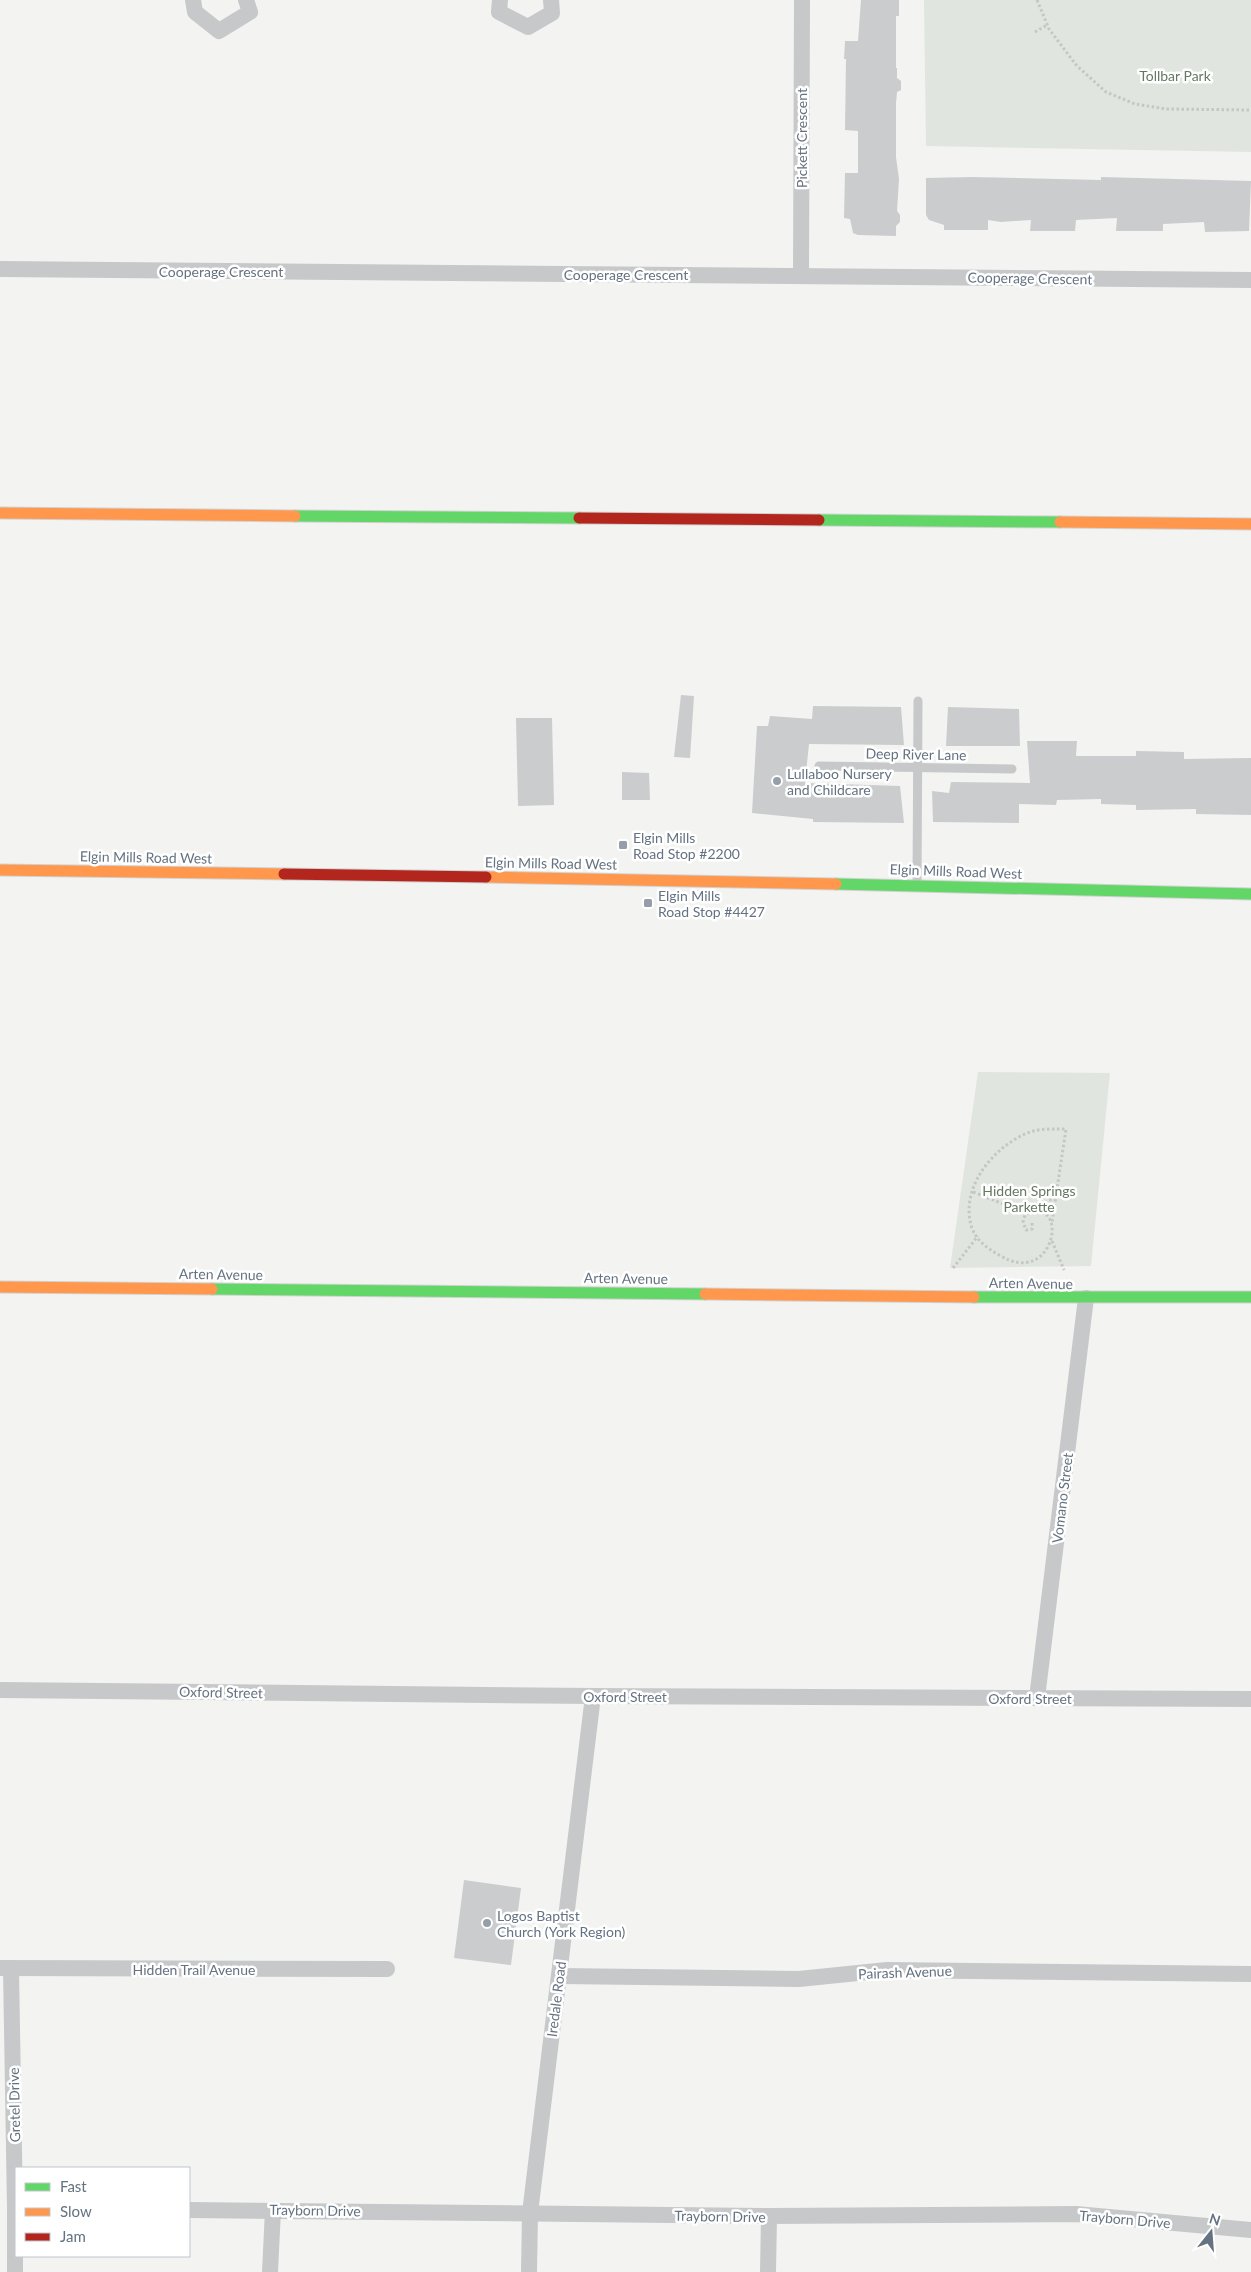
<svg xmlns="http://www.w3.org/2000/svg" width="1251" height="2272" font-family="Lato,sans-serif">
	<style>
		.green { fill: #e1e5df }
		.building { fill: #cbcccd }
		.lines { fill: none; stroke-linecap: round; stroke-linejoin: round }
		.fast-casing { stroke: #d1d1d2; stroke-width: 13 }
		.slow-casing { stroke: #d1d1d2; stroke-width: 13 }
		.jam-casing { stroke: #d1d1d2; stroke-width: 13 }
		.path { stroke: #c5c6c6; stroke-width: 3; stroke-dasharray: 2.5 2.5; stroke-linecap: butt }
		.lane { stroke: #c7c8c9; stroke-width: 9 }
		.street { stroke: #c7c8c9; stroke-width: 16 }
		.fast { stroke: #63d668; stroke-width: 11 }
		.slow { stroke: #ff974d; stroke-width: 11 }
		.jam { stroke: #b3261e; stroke-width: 11 }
		.poi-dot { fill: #969fa8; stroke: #fff; stroke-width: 2 }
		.labels { text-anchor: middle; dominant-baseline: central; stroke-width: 5; stroke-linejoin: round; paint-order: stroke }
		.park-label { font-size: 14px; fill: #667863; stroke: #fff }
		.street-label { font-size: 14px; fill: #647281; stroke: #fff }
		.poi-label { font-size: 14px; fill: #647281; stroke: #fff; text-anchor: start }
	</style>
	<rect width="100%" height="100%" fill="#f3f3f1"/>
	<!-- green -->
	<g class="green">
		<path d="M924 0H1251V152L926 146Z"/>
		<path d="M978 1072 1110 1073 1091 1266 950 1268Z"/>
	</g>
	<!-- building -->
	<g class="building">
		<path d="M861 0H899V16H896V68H897V78L901 81V90L897 92 896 103V157L899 179 897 211 900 215V222L896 226V236L858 235 853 233 850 219 844 218 845 173H858V131L845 130 846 59H844L845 41H858Z"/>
		<path d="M972 177 1101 180V177L1251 181 1249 231 1205 232 1204 222 1163 224V231H1116L1117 218 1076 220 1075 231H1030L1031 220 1001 222 988 220V230H944V225L929 220 926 215V178Z"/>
		<path d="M681 695 694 696 690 758 674 757Z"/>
		<path d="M813 706 901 707 904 745 809 744 805 783 900 786 904 823 813 822V819L752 813 757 726H768L770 716 812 719Z"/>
		<path d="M948 707 1019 709 1020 746H946Z"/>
		<path d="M516 718H552L554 805 518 806Z"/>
		<path d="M1027 741H1077L1076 756H1136V751L1184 752V759L1251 758V815L1196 814V809L1136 810V805L1101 804V799L1057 800 1056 805 1019 804V823L933 822 932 791 949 793 951 782 1030 783Z"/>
		<path d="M622 772 649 773 650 800H622Z"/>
		<path d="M464 1880 521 1888 511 1965 454 1958Z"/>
	</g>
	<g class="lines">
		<!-- fast casing -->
		<g class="fast-casing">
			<g id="fast">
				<path d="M295 516 579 518"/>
				<path d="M819 520 1060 522"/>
				<path d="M836 884 1251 894"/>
				<path d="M212 1289 705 1294"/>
				<path d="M974 1297H1251"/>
			</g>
		</g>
		<!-- slow casing -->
		<g class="slow-casing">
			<g id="slow">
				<path d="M0 513 295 516"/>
				<path d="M1060 522 1251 524"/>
				<path d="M0 870 284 874"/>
				<path d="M486 877 836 884"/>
				<path d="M0 1287 212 1289"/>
				<path d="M705 1294 974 1297"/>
			</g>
		</g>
		<!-- jam casing -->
		<g class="jam-casing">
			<g id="jam">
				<path d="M579 518 819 520"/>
				<path d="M284 874 486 877"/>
			</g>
		</g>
		<!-- path -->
		<g class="path">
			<path d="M1037 0 1049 29 1077 66 1106 92 1135 104 1166 109 1251 110"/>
			<path d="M1035 32 1047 25"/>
			<path d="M973 1192C1011 1206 1015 1215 1055 1198"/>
			<path d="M1032 1223V1229L1026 1230 1023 1222 1025 1215C1071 1193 1056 1290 999 1255 987 1248 975 1240 971 1225 961 1187 992 1149 1025 1134 1038 1128 1052 1129 1066 1129L1052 1222"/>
			<path d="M1052 1241 1064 1270"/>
			<path d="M953 1268 978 1236"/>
		</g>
		<!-- lane -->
		<g class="lane">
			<path d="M819 766 1012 769"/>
			<path d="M917 885 918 701"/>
		</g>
		<!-- street -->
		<g class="street">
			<path d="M193 0 195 12 219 31 250 12 246 0"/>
			<path d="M500 0 499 12 528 27 552 13 551 0"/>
			<path d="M0 269 1251 280"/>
			<path d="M801 275 802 0"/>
			<path d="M0 1690 593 1696 1251 1699"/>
			<path d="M1037 1698 1086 1298"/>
			<path d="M0 1968 387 1969"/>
			<path d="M11 1969 15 2209V2272"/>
			<path d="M559 1976 799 1979 887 1970 1251 1974"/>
			<path d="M189 2210 769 2216 1076 2214 1251 2230"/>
			<path d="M270 2272 273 2210"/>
			<path d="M529 2272 530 2213 593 1696"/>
			<path d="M768 2272 769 2216"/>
		</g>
		<!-- fast -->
		<use href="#fast" class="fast"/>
		<!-- slow -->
		<use href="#slow" class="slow"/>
		<!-- jam -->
		<use href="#jam" class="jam"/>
	</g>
	<!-- markers -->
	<g class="poi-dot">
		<circle cx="777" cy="781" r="5"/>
		<rect x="618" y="840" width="10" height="10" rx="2.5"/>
		<rect x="643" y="898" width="10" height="10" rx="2.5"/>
		<circle cx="487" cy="1923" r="5"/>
	</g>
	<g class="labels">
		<!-- park labels -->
		<g class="park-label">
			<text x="1175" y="75">Tollbar Park</text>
			<text x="1029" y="1190">Hidden Springs<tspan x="1029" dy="16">Parkette</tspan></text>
		</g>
		<!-- street labels -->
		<g class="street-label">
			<text transform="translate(801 138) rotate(-90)">Pickett Crescent</text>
			<text x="221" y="271">Cooperage Crescent</text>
			<text x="626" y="274">Cooperage Crescent</text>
			<text transform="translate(1030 278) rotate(1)">Cooperage Crescent</text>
			<text transform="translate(916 754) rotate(1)">Deep River Lane</text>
			<text transform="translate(146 857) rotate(1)">Elgin Mills Road West</text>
			<text transform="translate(551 863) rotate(1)">Elgin Mills Road West</text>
			<text transform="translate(956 871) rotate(2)">Elgin Mills Road West</text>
			<text transform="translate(221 1274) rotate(1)">Arten Avenue</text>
			<text transform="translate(626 1278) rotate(1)">Arten Avenue</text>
			<text transform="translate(1031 1283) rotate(1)">Arten Avenue</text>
			<text transform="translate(1062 1498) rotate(-83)">Vomano Street</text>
			<text transform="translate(221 1692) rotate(1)">Oxford Street</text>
			<text x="625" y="1696">Oxford Street</text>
			<text x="1030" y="1698">Oxford Street</text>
			<text x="194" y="1969">Hidden Trail Avenue</text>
			<text transform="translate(905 1972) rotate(-2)">Pairash Avenue</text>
			<text transform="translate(556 1999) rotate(-83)">Iredale Road</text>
			<text transform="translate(14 2105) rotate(-91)">Gretel Drive</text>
			<text transform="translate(315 2210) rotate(1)">Trayborn Drive</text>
			<text transform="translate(720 2216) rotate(1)">Trayborn Drive</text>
			<text transform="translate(1125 2219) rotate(5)">Trayborn Drive</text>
		</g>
		<!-- poi labels -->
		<g class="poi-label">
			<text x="787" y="773">Lullaboo Nursery<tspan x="787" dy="16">and Childcare</tspan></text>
			<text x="633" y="837">Elgin Mills<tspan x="633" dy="16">Road Stop #2200</tspan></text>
			<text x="658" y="895">Elgin Mills<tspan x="658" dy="16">Road Stop #4427</tspan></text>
			<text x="497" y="1915">Logos Baptist<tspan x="497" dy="16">Church (York Region)</tspan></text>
		</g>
	</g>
	<!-- legend -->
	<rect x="15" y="2167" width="175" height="90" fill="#ffffff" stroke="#c1c7cd"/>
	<rect x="25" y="2183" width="25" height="8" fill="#63d668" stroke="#c1c7cd"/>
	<text x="60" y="2192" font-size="15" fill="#647281">Fast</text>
	<rect x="25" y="2208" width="25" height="8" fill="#ff974d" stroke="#c1c7cd"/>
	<text x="60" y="2217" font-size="15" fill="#647281">Slow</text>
	<rect x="25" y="2233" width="25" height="8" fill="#b3261e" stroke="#c1c7cd"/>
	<text x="60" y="2242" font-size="15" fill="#647281">Jam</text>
	<!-- north arrow -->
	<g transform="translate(1211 2232) rotate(17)" stroke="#ffffff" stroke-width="4" paint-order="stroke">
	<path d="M0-4L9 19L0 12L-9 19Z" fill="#647281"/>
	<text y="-8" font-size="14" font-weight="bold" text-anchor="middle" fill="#647281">N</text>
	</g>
</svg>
